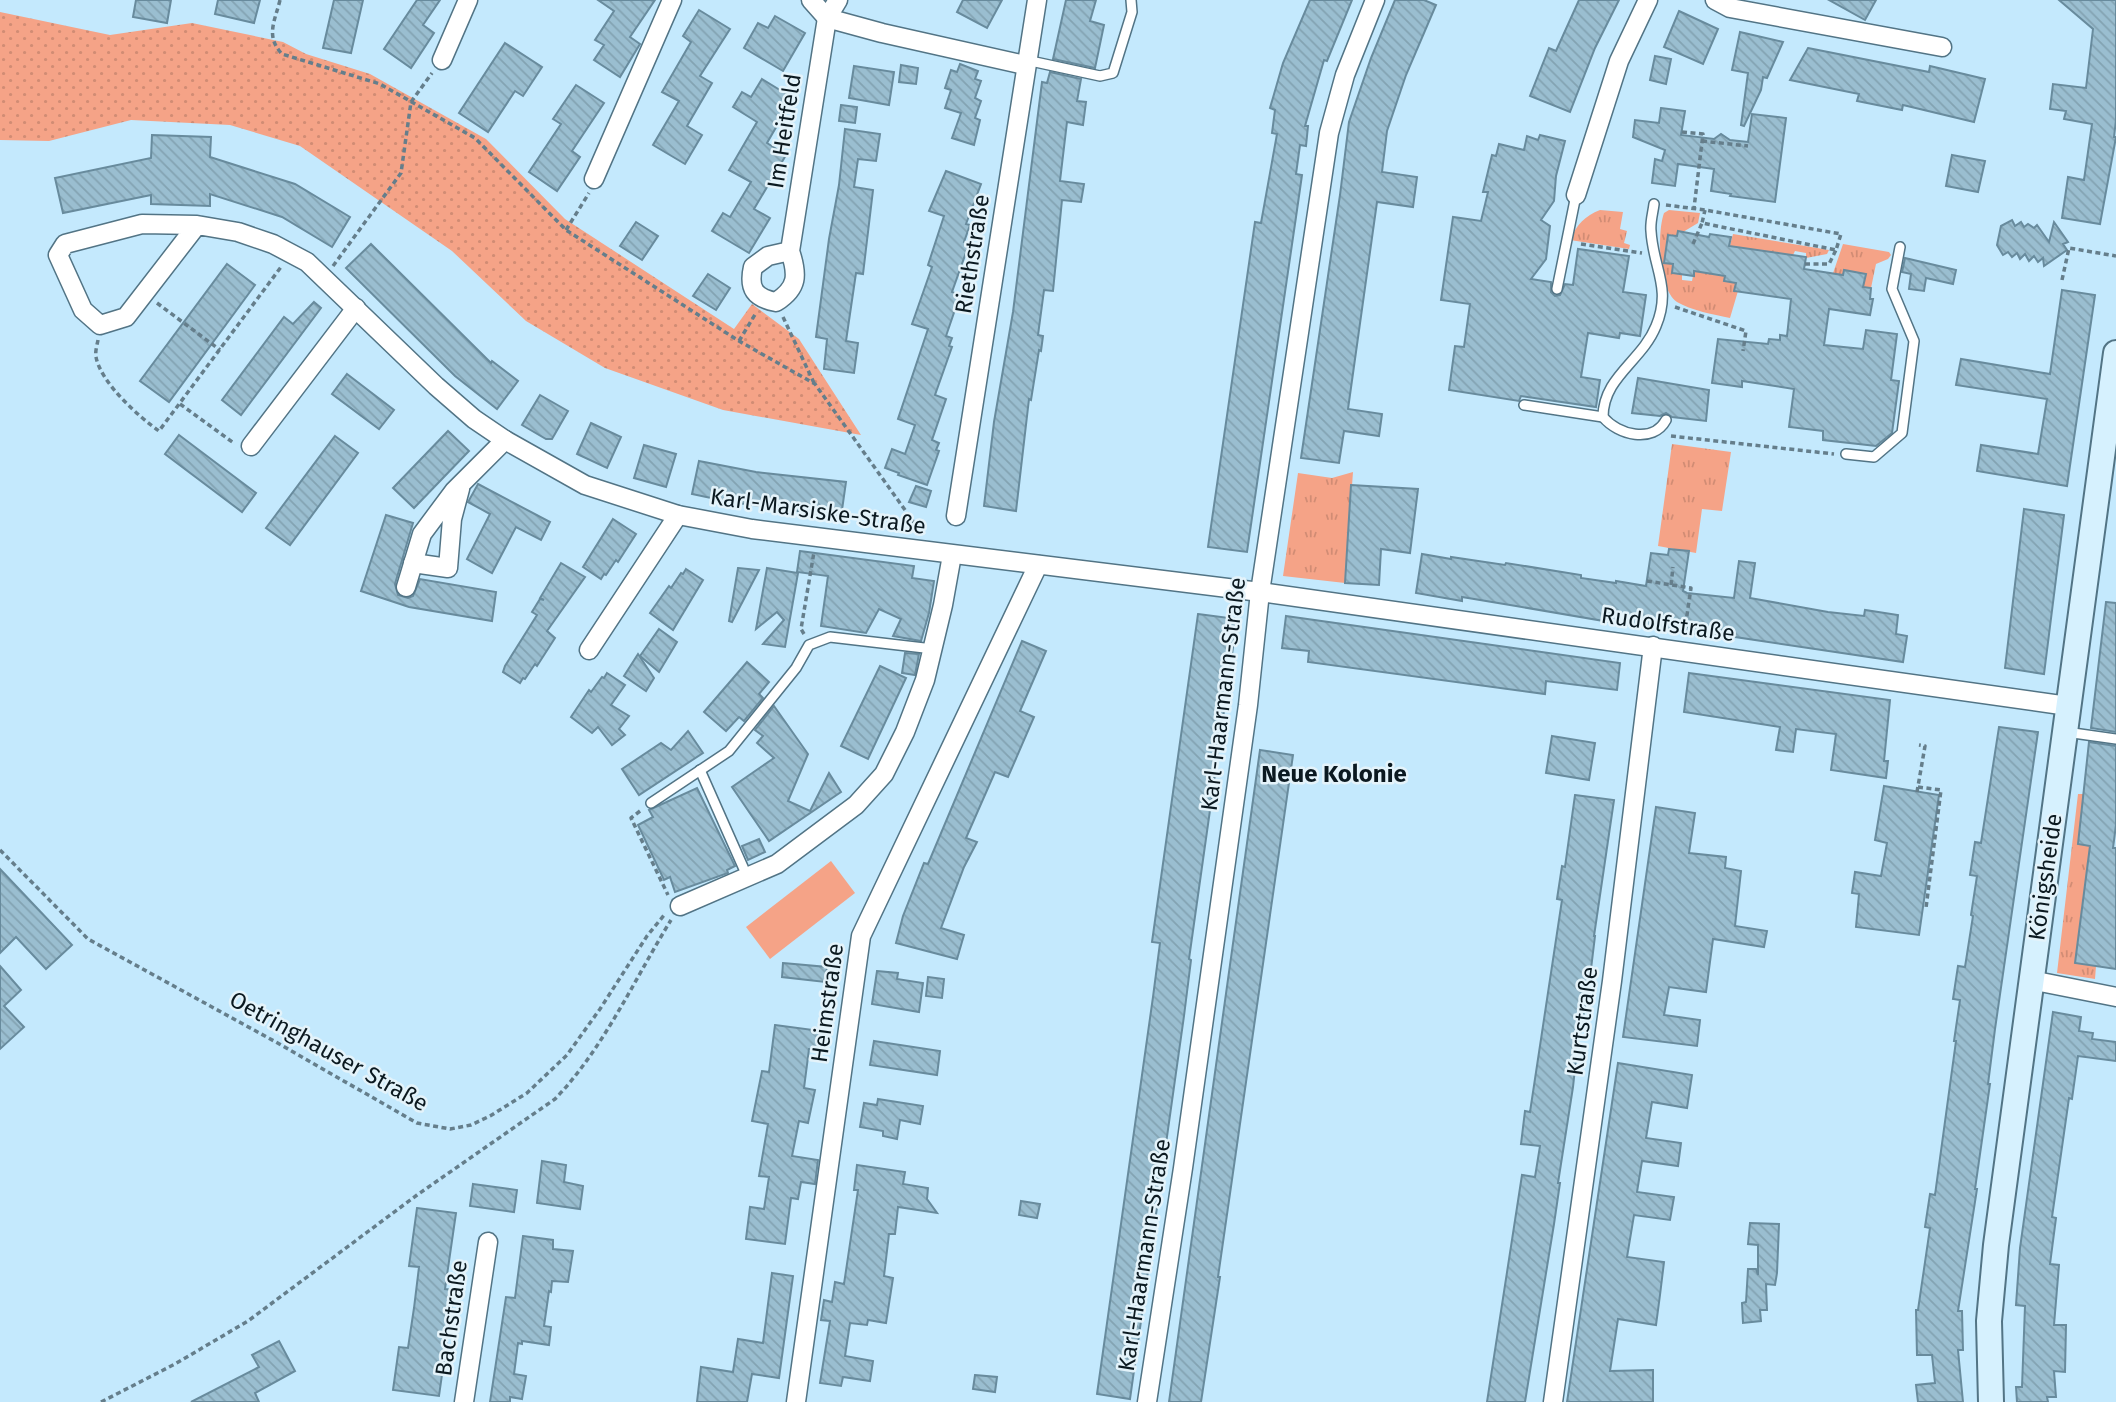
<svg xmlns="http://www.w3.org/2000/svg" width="2116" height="1402" font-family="'Fira Sans',sans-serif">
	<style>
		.grass { fill: url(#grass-tufts) }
		.park { fill: url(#park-dots) }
		.garden { fill: #f5a387 }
		.building { fill: url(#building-back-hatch); stroke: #688b9d; stroke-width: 2 }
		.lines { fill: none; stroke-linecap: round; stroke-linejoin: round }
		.service-casing { stroke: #527485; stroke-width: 12 }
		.minor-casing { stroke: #527485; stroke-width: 21 }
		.secondary-casing { stroke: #527485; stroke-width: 28 }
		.path { stroke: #657e8b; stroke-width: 3.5; stroke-dasharray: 5 3.5; stroke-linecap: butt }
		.service { stroke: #fff; stroke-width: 9 }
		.minor { stroke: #fff; stroke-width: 18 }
		.secondary { stroke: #d6f1fe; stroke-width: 24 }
		.labels { text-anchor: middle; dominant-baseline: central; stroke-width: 5; stroke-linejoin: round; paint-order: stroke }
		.street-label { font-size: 23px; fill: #0b1920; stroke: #e4f3fa }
		.neighbourhood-label { font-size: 24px; font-weight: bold; fill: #0b1920; stroke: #e4f3fa }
	</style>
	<defs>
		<pattern id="grass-tufts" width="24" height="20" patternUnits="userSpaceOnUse" patternTransform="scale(1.75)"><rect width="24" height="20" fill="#f5a387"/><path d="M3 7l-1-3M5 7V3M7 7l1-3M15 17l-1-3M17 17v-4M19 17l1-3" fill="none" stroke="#d18c74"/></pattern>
		<pattern id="park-dots" width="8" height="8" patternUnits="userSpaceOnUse" patternTransform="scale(1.75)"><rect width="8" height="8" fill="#f5a387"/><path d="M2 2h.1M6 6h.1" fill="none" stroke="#d18c74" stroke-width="1.8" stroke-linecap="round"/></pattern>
		<pattern id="building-back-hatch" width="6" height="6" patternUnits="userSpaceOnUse" patternTransform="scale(1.75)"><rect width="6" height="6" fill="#9abed0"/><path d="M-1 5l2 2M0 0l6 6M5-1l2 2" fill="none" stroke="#83a3b2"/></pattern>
	</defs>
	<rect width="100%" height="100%" fill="#c4e9fd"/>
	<!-- grass -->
	<g class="grass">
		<path d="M1600 210 1623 212 1620 229 1627 231 1624 243 1630 245 1629 249 1570 240C1577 224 1585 216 1600 210Z"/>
		<path d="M1669 210 1700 213 1698 223 1683 232H1678L1677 236 1668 235 1664 263 1673 264 1672 273 1682 275V280L1692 281 1694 271 1700 272 1716 264 1714 274 1725 276 1724 281 1736 283 1734 290 1738 291 1730 318C1715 315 1690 310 1677 302 1658 289 1657 232 1664 213Z"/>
		<path d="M1733 234 1829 250 1827 254 1806 258V253L1795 251 1793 255 1741 248 1729 249Z"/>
		<path d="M1843 244 1889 252 1891 255 1888 259 1876 264 1871 288 1863 287 1865 274 1845 270 1842 284 1830 282Z"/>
		<path d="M1672 444 1731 452 1722 511 1702 509 1696 553 1658 546Z"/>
		<path d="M1353 472 1345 583 1283 576 1298 473 1332 478Z"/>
		<path d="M2078 794H2084L2078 844 2090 846 2075 963 2096 966 2095 979 2057 973Z"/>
	</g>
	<!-- park -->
	<path class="park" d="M0 12 110 35 192 23 283 42 306 54 370 74 486 139 565 219 734 329 752 304 799 339 861 435 723 410 605 368 526 321 452 251 300 146 230 125 131 120 49 141 0 140Z"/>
	<!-- garden -->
	<path class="garden" d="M831 861 855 893 770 959 746 927Z"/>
	<!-- building -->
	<g class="building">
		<path d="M136 0H171L167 23 133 17Z"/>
		<path d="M218 0H260L254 23 215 14Z"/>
		<path d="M334 0H363L351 53 323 48Z"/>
		<path d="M417 0H440L423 25 434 33 411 68 384 49Z"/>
		<path d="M598 0H655L630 37 640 44 620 77 594 60 604 45 595 40 614 11Z"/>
		<path d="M963 0H1002L987 28 957 12Z"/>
		<path d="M1066 0H1096L1090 21 1104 25 1095 68 1053 59Z"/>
		<path d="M1310 0H1352L1327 61 1324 60 1305 126H1308L1306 146 1300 145 1296 174 1302 175 1296 217 1247 552 1208 547 1255 222 1261 223 1277 134 1272 133 1275 110 1270 108 1283 63Z"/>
		<path d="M1395 0H1424L1436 5 1406 75 1387 131 1382 172 1417 177 1413 207 1377 202 1348 409 1382 414 1379 436 1344 431 1339 463 1301 458 1340 195 1349 122 1371 58Z"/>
		<path d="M1579 0H1619L1595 48 1570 112 1530 96 1549 48 1556 51Z"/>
		<path d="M1829 0H1876L1865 20Z"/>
		<path d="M2059 0H2116V120L2114 137H2116L2100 224 2062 218 2068 177 2084 180 2092 124 2064 119 2066 111 2050 109 2053 84 2086 88 2093 29Z"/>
		<path d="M699 10 730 29 700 76 712 83 687 126 702 135 685 164 653 145 679 101 662 92 691 42 683 36Z"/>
		<path d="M1679 11 1718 29 1703 64 1664 47Z"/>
		<path d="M775 16 805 33 783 71 744 48 758 23 768 28Z"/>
		<path d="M1740 32 1783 42 1767 78 1763 77 1761 90 1744 126 1741 125 1748 73 1732 70Z"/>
		<path d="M505 43 542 67 523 96 515 91 488 132 459 113Z"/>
		<path d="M1808 48 1929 72 1930 66 1985 79 1974 122 1903 105 1902 110 1857 101 1859 94 1790 80Z"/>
		<path d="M1655 56 1671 59 1666 84 1650 80Z"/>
		<path d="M960 64 978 71 975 79 981 81 975 98 981 101 975 118 980 120 974 145 952 138 961 113 945 108 951 90 945 88 951 70 957 72Z"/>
		<path d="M901 65 918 68 916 84 899 82Z"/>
		<path d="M854 66 894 72 889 105 849 98Z"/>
		<path d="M1050 72 1081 79 1077 101 1086 102 1083 125 1067 122 1060 181 1084 184 1081 202 1062 200 1053 291 1044 290 1038 335 1043 336 1041 351 1039 350 1031 400 1029 399 1016 511 984 506 994 422 1013 312 1042 82 1047 83Z"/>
		<path d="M762 79 793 98 767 143 786 155 754 209 770 218 749 253 712 231 723 213 730 217 751 182 729 170 757 122 733 107 742 92 751 97Z"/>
		<path d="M576 85 604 103 572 151 580 157 557 191 529 172 561 124 553 119Z"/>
		<path d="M841 105 857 107 855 123 839 121Z"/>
		<path d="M1661 108 1685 111 1681 135 1714 139 1721 134 1730 140 1748 142 1752 114 1786 118 1775 202 1730 196 1731 194 1711 191 1714 169 1678 164 1675 186 1652 183 1655 159 1662 161 1665 150 1633 137 1635 120 1659 123Z"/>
		<path d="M845 129 880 134 876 161 858 159 854 187 873 190 863 274 856 273 846 341 858 343 854 373 824 369 827 339 816 337 829 239 839 185Z"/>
		<path d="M152 135 211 137 210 157 295 184 350 217 332 247 282 217 210 194V206L151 204V195L63 213 55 178 151 158Z"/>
		<path d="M1540 135 1565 141 1556 176 1554 201 1541 220 1550 226 1546 259 1531 279 1551 282V292L1555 296 1560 295 1565 284 1573 285 1578 249 1629 256 1623 292 1646 295 1640 336 1620 333 1619 338 1588 333 1581 377 1600 380 1596 407 1521 396 1519 401 1449 390 1455 346 1464 347 1470 304 1441 300 1453 217 1481 221 1488 192H1483L1492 155 1496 156 1499 144 1524 150 1527 136 1538 140Z"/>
		<path d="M1952 155 1985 161 1978 192 1946 186Z"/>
		<path d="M946 171 981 184 966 224 970 225 964 242 969 244 952 292 960 295 946 336 952 338 949 346 952 347 935 395 946 399 932 440 939 443 936 450 939 451 927 485 898 475 899 473 885 468 892 449 905 454 915 425 898 419 928 329 912 324 932 267 928 265 944 216 929 211Z"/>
		<path d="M2012 220 2015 226 2021 222 2024 227 2028 224 2034 228 2037 225 2049 242 2054 222 2068 242 2063 244 2067 250 2044 266 2043 258 2038 262 2034 256 2029 261 2025 254 2020 259 2017 253 2012 257 2008 252 2003 255 1997 245 2001 226Z"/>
		<path d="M636 222 658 236 642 260 620 246Z"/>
		<path d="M1678 231 1709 237 1710 234 1731 237 1729 246 1806 257 1804 269 1843 275 1844 270 1866 274 1863 287 1871 288 1870 299H1873L1870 315 1829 309 1824 345 1863 349 1866 330 1897 334 1891 380 1899 381 1892 433 1876 446 1823 440V431L1789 427 1794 389 1742 381V387L1712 383 1718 339 1768 344 1769 339 1780 340V335L1787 336 1791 299 1734 291 1736 283 1724 281 1725 276 1694 271V276L1672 273 1673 264 1664 263 1668 235 1677 236Z"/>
		<path d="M371 244 491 363 492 361 518 381 497 409 455 376 346 268Z"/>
		<path d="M1905 258 1956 270 1953 284 1926 278 1924 291 1909 289 1911 274 1902 272Z"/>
		<path d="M227 264 255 285 169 402 140 381Z"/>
		<path d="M708 274 730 288 716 310 693 296Z"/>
		<path d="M2062 290 2095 295 2067 486 1977 471 1981 445 2038 454 2047 399 1956 385 1961 359 2050 374Z"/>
		<path d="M314 302 321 308 241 415 222 400 284 317 293 324Z"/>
		<path d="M347 374 394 410 379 429 332 394Z"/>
		<path d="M1638 378 1709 390 1706 421 1672 417 1666 413 1660 416 1632 413Z"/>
		<path d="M540 395 568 411 552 439H546L522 425Z"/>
		<path d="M591 423 621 437 607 468 577 454Z"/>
		<path d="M448 431 469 451 414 508 393 488Z"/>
		<path d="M179 435 256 493 242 512 165 454Z"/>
		<path d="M335 436 358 453 290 545 266 528Z"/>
		<path d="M644 445 676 454 666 487 634 478Z"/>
		<path d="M699 461 756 472 846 482 841 517 730 502 692 494Z"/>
		<path d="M478 484 550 522 541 540 516 527 492 573 467 559 490 514 468 502Z"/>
		<path d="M1351 485 1418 489 1410 553 1381 549 1379 585 1345 583Z"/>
		<path d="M916 486 931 491 926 507 909 502Z"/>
		<path d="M2024 509 2064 515 2044 674 2005 668Z"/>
		<path d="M386 515 413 523 395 584 398 595 408 598 413 596 420 579 496 592 492 621 409 607 361 591Z"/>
		<path d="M613 519 636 534 618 562 616 560 606 575 604 574 601 579 583 567Z"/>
		<path d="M1669 549 1689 551 1683 591 1687 593 1734 598 1739 561 1755 563 1750 598 1828 612 1864 616 1865 610 1898 615 1896 634 1907 636 1903 662 1728 636V639L1627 623V625L1516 606 1462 597V601L1416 593 1422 554 1451 559V557L1505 565 1506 563 1581 575V578L1616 583V581L1646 586 1651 553 1668 555Z"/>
		<path d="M800 551 914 566 912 578 934 581 929 613 921 641 893 636 901 619 879 609 866 633 821 626 828 576 797 572Z"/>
		<path d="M561 563 585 577 547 631 555 638 537 666 535 664 525 679 523 678 520 683 503 672 505 666 537 615 532 612 540 599 544 600 540 598Z"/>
		<path d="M738 568 759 570 732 622 729 621Z"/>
		<path d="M767 568 798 573 785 647 763 644 784 620 777 612 756 629Z"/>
		<path d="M686 569 703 580 673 630 650 613 669 586 671 588 681 573 683 574Z"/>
		<path d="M2106 602 2116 603V732L2091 728Z"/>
		<path d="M1198 614 1237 619 1189 959 1191 960 1184 1016 1130 1399 1097 1394 1153 997 1160 943 1152 942Z"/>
		<path d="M1286 616 1620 663 1617 690 1546 681 1545 694 1308 662 1309 651 1282 648Z"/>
		<path d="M659 629 677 642 659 672 640 656Z"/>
		<path d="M1022 641 1046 651 1020 711 1034 717 1008 777 995 772 966 838 977 842 964 867 941 928 964 935 957 959 896 943 903 916 924 863 928 864Z"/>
		<path d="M905 653 919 654 915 675 902 673Z"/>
		<path d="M638 654 654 678 646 691 624 676Z"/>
		<path d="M747 662 769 682 759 694 763 698 744 721 739 717 726 731 704 712Z"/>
		<path d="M880 666 906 678 868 759 841 746Z"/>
		<path d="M607 673 625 685 611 705 629 716 619 729 625 735 612 745 598 727 592 733 571 717 589 690 591 692 602 677 604 678Z"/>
		<path d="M1689 673 1890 700 1884 761H1888L1886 778 1831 770 1836 734 1796 729 1793 752 1776 750 1780 727 1684 712Z"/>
		<path d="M774 706 808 754 788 801 810 811 829 773 841 792 769 841 732 787 774 758 757 743 763 736 755 730Z"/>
		<path d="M1999 727 2038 732 1995 1029 1988 1084H1990L1975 1189H1977L1958 1311H1962L1963 1350H1958L1963 1402H1918L1916 1385 1935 1383 1932 1355H1917L1916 1310H1918L1930 1228 1925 1227 1930 1194 1935 1195 1956 1041H1954L1960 1000 1953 999 1958 966 1965 967 1973 916 1971 915 1977 876 1970 875 1975 842 1981 843Z"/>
		<path d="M688 731 703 753 639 795 622 769 661 743 671 750Z"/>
		<path d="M1552 736 1595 743 1589 780 1546 773Z"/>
		<path d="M2089 742 2116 746V825L2113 848H2116V969L2075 963 2090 846 2078 844Z"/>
		<path d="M1260 750 1293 755 1218 1277H1220L1201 1402H1169Z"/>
		<path d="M1884 786 1939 795 1919 935 1856 927 1859 894 1852 893 1855 872 1881 876 1887 843 1875 840Z"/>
		<path d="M697 788 735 866 727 870 728 873 675 892 670 877 664 880 638 825 653 817 649 810Z"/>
		<path d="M1575 795 1614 800 1594 936H1595L1590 977 1581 1032H1579L1573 1087 1558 1183H1560L1554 1224 1525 1402H1487L1522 1175 1535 1177 1540 1146 1521 1144 1525 1111 1530 1112 1562 900 1557 899 1562 866 1565 867Z"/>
		<path d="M1656 807 1695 813 1689 853 1726 857 1725 868 1741 871 1735 926 1767 931 1764 947 1713 939 1706 992 1669 987 1664 1015 1700 1020 1697 1046 1623 1037Z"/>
		<path d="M759 839 765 852 748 860 742 846Z"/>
		<path d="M0 869 72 945 46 969 16 937 0 953Z"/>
		<path d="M783 963 827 967 825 982 782 977Z"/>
		<path d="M0 966 21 990 4 1006 24 1027 0 1049Z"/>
		<path d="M877 971 898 973 897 979 923 983 919 1012 872 1004Z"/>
		<path d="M928 977 944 979 942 998 926 996Z"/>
		<path d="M2053 1012 2081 1017 2079 1031 2093 1033 2092 1039 2116 1042V1061L2078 1056 2072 1099 2069 1098 2052 1217 2056 1218 2050 1264 2059 1265 2054 1325H2066L2065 1372 2054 1371 2056 1397H2047L2048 1402H2017L2016 1387H2022L2025 1306 2016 1305 2020 1248Z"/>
		<path d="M775 1025 821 1031 819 1050 809 1049 804 1088 815 1090 808 1123 799 1121 792 1156 818 1160 815 1184 801 1182 798 1199 791 1198 785 1244 746 1239 750 1207 764 1209 769 1177 759 1176 768 1124 752 1121 762 1071 769 1072Z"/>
		<path d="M874 1041 940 1051 937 1075 870 1065Z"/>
		<path d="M1618 1063 1692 1075 1687 1108 1652 1102 1646 1138 1681 1143 1678 1166 1642 1161 1637 1192 1674 1197 1670 1220 1634 1215 1627 1257 1664 1262 1660 1295 1656 1325 1618 1319 1610 1371 1653 1370V1402H1567Z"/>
		<path d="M878 1099 923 1106 920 1124 900 1120 897 1139 883 1136V1131L860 1127 864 1103 877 1105Z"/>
		<path d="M542 1161 566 1165 564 1182 583 1186 580 1209 537 1203Z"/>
		<path d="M857 1165 905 1172 903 1184 928 1188 927 1199 937 1213 898 1207 895 1234H889L884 1276 893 1278 886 1323 868 1320 867 1325 850 1323 845 1356 873 1361 870 1381 843 1377 841 1386 820 1383 830 1321 821 1320 824 1300 832 1302 835 1282 844 1284 858 1190H854Z"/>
		<path d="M473 1184 517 1190 514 1212 470 1206Z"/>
		<path d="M1021 1201 1040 1204 1037 1218 1019 1215Z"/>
		<path d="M417 1208 456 1213 445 1289 454 1290 439 1396 393 1390 399 1347 408 1348 414 1308 419 1267 409 1266Z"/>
		<path d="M1750 1223 1779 1224 1777 1273 1775 1285 1766 1284 1767 1310H1760L1761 1321 1743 1323 1742 1303 1746 1302 1748 1269H1756L1758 1275V1245L1748 1244Z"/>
		<path d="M523 1236 553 1240V1249L573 1251 568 1282 552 1281 551 1292 549 1291 544 1326 551 1327 549 1345 522 1341V1344L518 1343 514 1374 526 1376 522 1399 510 1397V1402H490L506 1297 515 1298Z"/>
		<path d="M772 1273 793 1276 779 1378 752 1374 747 1402H697L701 1367 733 1372 738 1339 763 1343Z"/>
		<path d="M279 1341 295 1371 255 1393 259 1402H191L259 1367 252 1355Z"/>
		<path d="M975 1375 997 1377 995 1392 973 1389Z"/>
	</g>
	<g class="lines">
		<!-- service casing -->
		<g class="service-casing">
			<g id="service">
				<path d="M1026 60 1100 76 1113 73 1132 12 1131 0"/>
				<path d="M1654 204C1653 213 1650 222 1651 231 1653 268 1672 288 1656 326 1642 361 1603 377 1603 417 1618 435 1653 444 1666 420"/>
				<path d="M1557 289 1576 195"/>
				<path d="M1524 405 1603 417"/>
				<path d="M1846 454 1874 457 1902 433 1914 341 1892 289 1900 247"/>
				<path d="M2066 732 2116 739"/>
				<path d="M700 770 747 876"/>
				<path d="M651 803 729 751 796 668 809 645 830 637 933 649"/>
			</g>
		</g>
		<!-- minor casing -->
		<g class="minor-casing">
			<g id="minor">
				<path d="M811 0 827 18 882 33 1025 65"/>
				<path d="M1715 0 1730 8 1942 47"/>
				<path d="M442 60 468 0"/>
				<path d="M594 179 672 0"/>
				<path d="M1576 195 1619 61 1648 0"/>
				<path d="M197 225 126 317 100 325 83 310 58 255 65 244 142 224 197 225 238 232 273 244 307 262 436 386 474 419 505 440 585 485 678 515 752 529 1260 592 2068 706"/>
				<path d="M790 251 768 256 753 267C748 289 755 298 776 302 798 288 798 275 790 251L827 18 838 0"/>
				<path d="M251 446 356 308"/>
				<path d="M956 516 1037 0"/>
				<path d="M413 563 448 568 452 519 460 489"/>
				<path d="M406 587 422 534 454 491 505 440"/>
				<path d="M589 650 678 515"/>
				<path d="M680 906 777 864 856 805 884 774 905 732 925 680 943 605 952 555"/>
				<path d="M2031 980 2116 997"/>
				<path d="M464 1402 488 1242"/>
				<path d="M796 1402 861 936 1038 565"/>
				<path d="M1147 1402 1183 1168 1248 705 1260 592 1329 133 1345 75 1375 0"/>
				<path d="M1553 1402 1612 981 1653 646"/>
			</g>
		</g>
		<!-- secondary casing -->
		<g class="secondary-casing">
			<path id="secondary" d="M1991 1402 1989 1321 1996 1245 2116 353"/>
		</g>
		<!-- path -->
		<g class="path">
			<path d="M280 0C275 21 265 36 282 54L380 84 475 138 566 230 739 341 815 384 920 531"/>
			<path d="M1682 132 1703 134 1694 208"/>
			<path d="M1702 141 1748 146"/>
			<path d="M1666 205 1705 210 1841 234 1836 250 1702 223 1705 210"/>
			<path d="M566 230 589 193"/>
			<path d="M1581 244 1642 253"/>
			<path d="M1693 244 1702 223"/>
			<path d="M1805 264H1829L1836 250"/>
			<path d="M333 266 401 173 411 102 432 73"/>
			<path d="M2062 280 2069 248 2116 256"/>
			<path d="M157 303 220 350"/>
			<path d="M1675 307 1746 331 1743 351"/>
			<path d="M783 317 814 383"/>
			<path d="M98 340C97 345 95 352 96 357 101 383 138 416 159 431L281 267"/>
			<path d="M739 341 756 313"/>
			<path d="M180 404 235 444"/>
			<path d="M1671 436 1834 454"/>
			<path d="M1647 581 1691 588 1684 635"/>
			<path d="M1671 585 1673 567"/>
			<path d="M804 634 801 629 814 552"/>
			<path d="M1918 787 1941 790 1926 908H1924"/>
			<path d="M1917 792 1925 746 1919 745"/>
			<path d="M640 811 631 818 668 895"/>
			<path d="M0 850 88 939 274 1041 417 1123 450 1129 471 1125 490 1116 527 1093 567 1055 600 1009 647 936 665 914"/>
			<path d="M101 1402 175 1364 248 1321 417 1195 555 1099C604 1048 634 980 671 920"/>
		</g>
		<!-- service -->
		<use href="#service" class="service"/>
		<!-- minor -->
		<use href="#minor" class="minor"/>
		<!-- secondary -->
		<use href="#secondary" class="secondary"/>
	</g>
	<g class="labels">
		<!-- street labels -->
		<g class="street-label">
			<text transform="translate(784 131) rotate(-81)">Im Heitfeld</text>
			<text transform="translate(972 254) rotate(-81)">Riethstraße</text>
			<text transform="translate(818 511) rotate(8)">Karl-Marsiske-Straße</text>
			<text transform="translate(1668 624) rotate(8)">Rudolfstraße</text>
			<text transform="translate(1223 694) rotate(-83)">Karl-Haarmann-Straße</text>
			<text transform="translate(2045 877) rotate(-82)">Königsheide</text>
			<text transform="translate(827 1003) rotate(-82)">Heimstraße</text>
			<text transform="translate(1582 1021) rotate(-82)">Kurtstraße</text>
			<text transform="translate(329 1051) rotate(29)">Oetringhauser Straße</text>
			<text transform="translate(1144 1255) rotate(-81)">Karl-Haarmann-Straße</text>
			<text transform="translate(451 1318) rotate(-82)">Bachstraße</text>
		</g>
		<!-- neighbourhood labels -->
		<g class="neighbourhood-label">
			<text x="1334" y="774">Neue Kolonie</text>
		</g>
	</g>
</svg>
